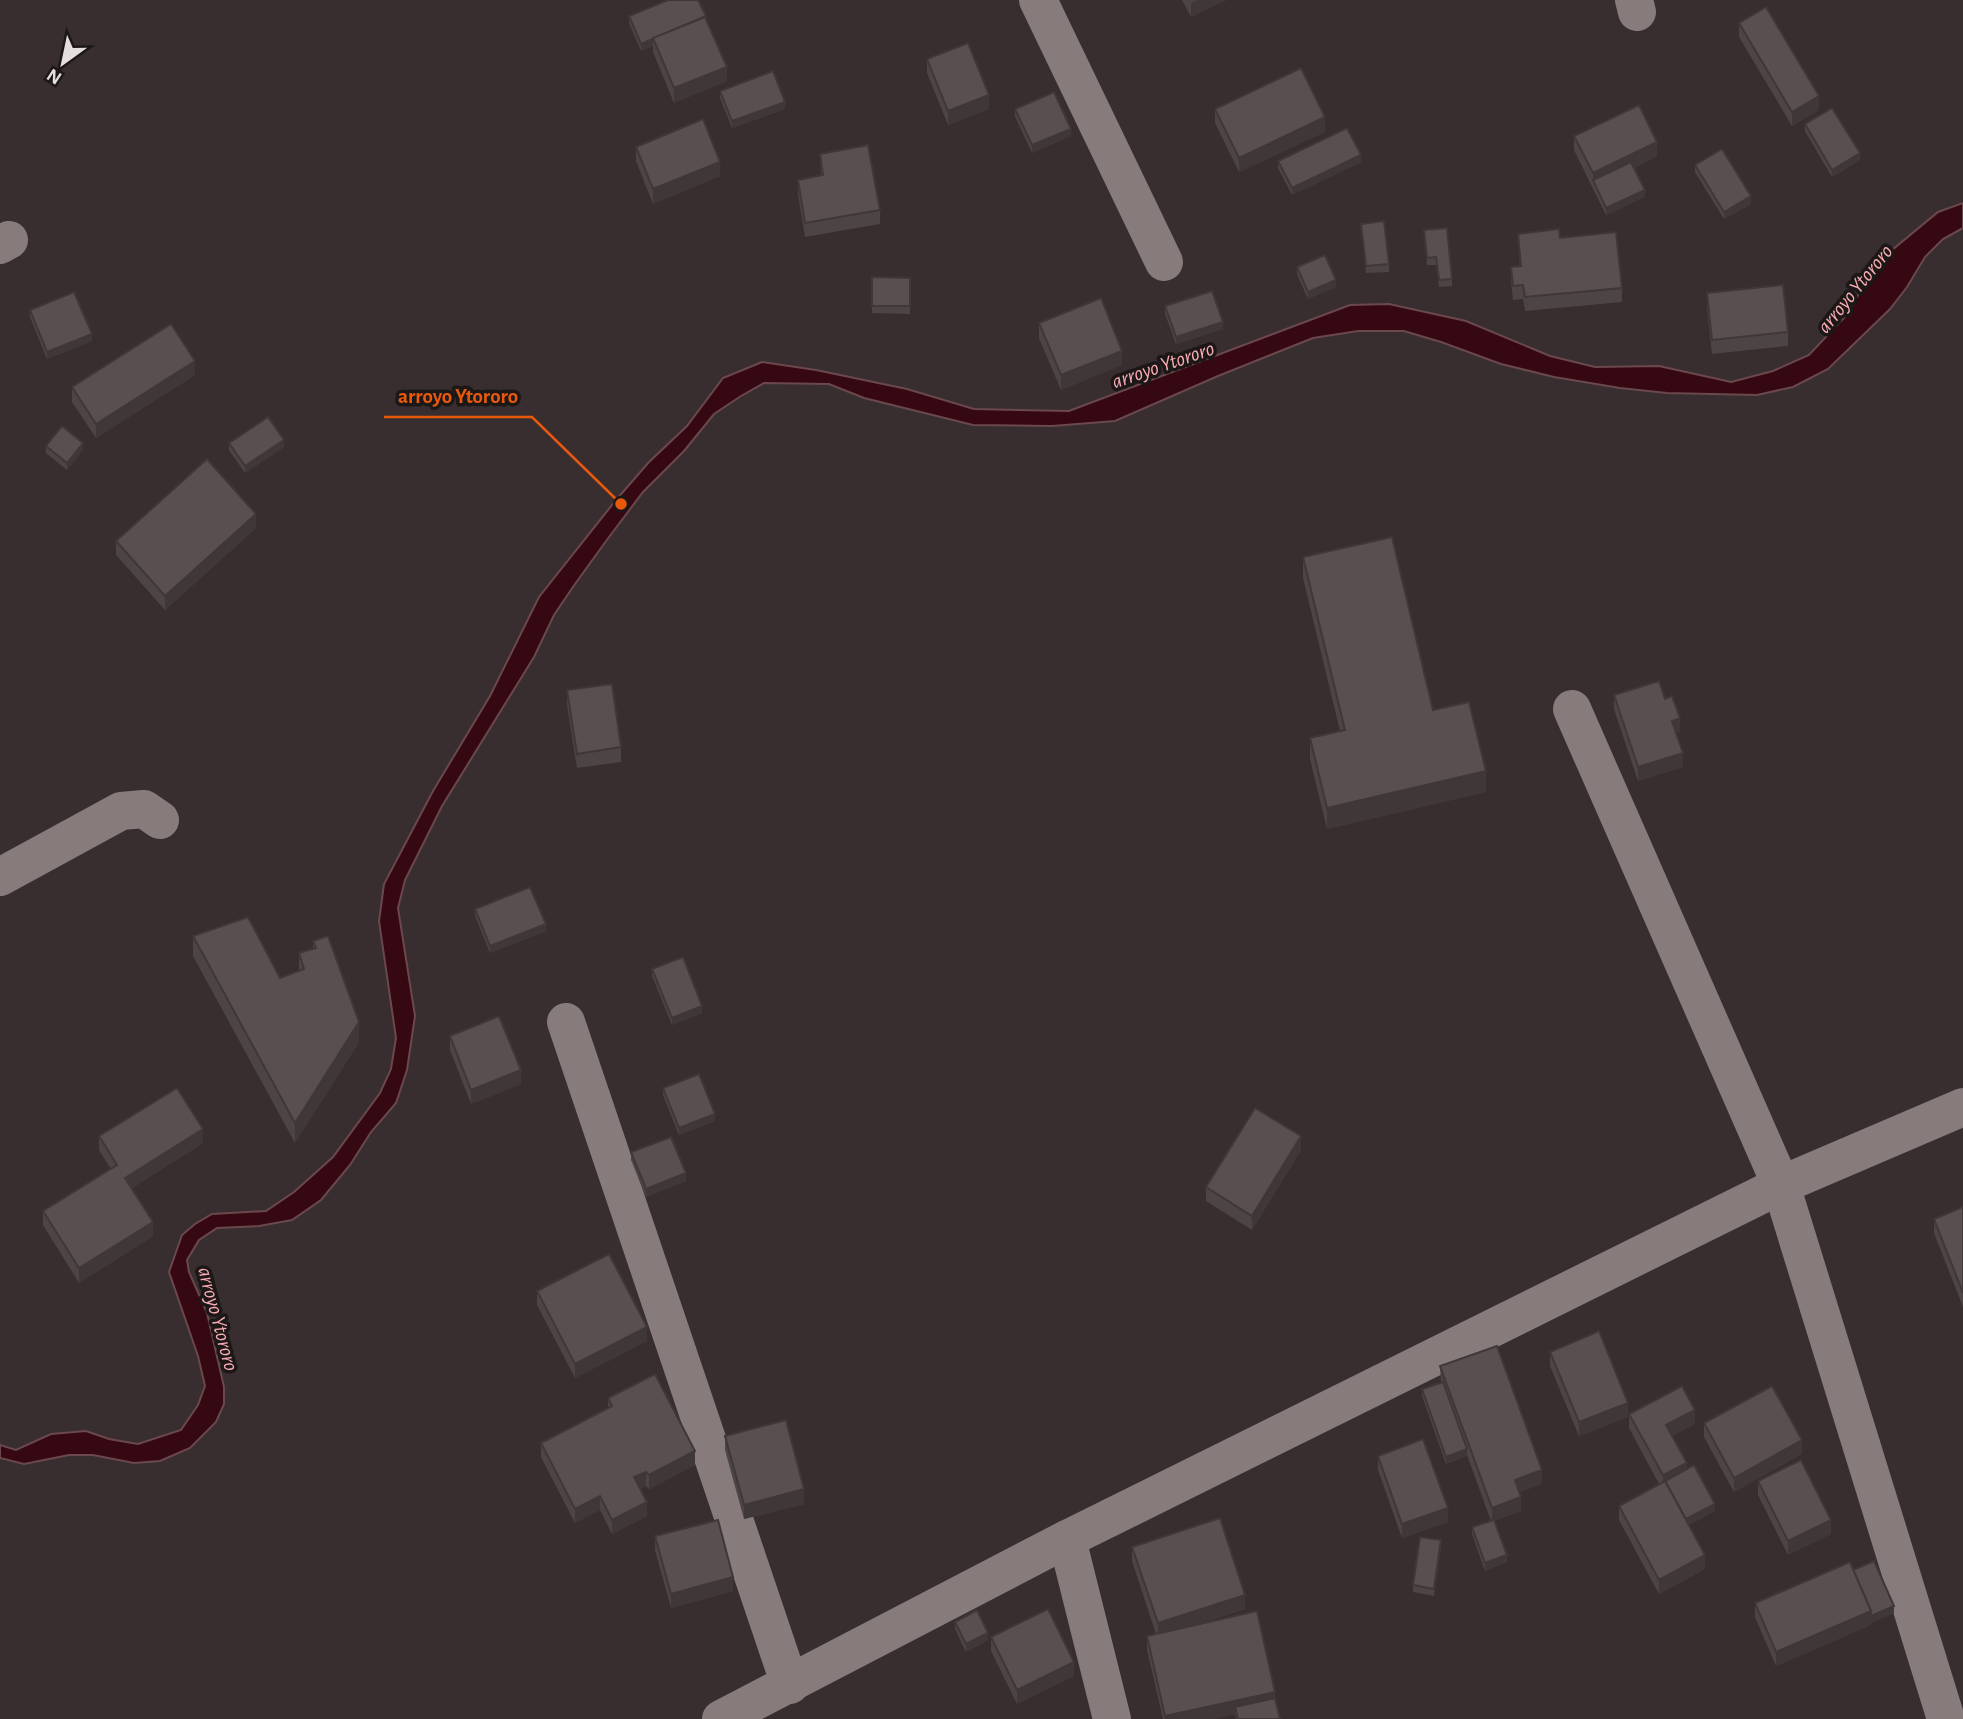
<svg xmlns="http://www.w3.org/2000/svg" width="1963" height="1719" font-family="'Alegreya Sans',sans-serif">
	<style>
		.water { fill: #360811; stroke: #6a484e; stroke-width: 2 }
		.lines { fill: none; stroke-linecap: round; stroke-linejoin: round }
		.minor { stroke: #877b7c; stroke-width: 38 }
		.wall { fill: #4d4445 }
		.shaded-wall { fill: #3f3738 }
		.building { fill: #5a4f50; stroke: #3f3738; stroke-width: 2 }
		.labels { text-anchor: middle; dominant-baseline: central; stroke-width: 7; stroke-linejoin: round; paint-order: stroke }
		.water-label { font-size: 21px; font-style: italic; fill: #faacb3; stroke: #1d1818 }
		.leader { fill: none; stroke: #e8590c; stroke-width: 2.5 }
		.callout-dot { fill: #e8590c; stroke: #1d1818; stroke-width: 2.5 }
		.callout-label { font-size: 21px; text-anchor: middle; font-weight: bold; fill: #e8590c; stroke: #1d1818; stroke-width: 7; stroke-linejoin: round; paint-order: stroke }
	</style>
	<rect width="100%" height="100%" fill="#392e2f"/>
	<!-- water -->
	<path class="water" d="M1963 203V228L1943 239 1925 257 1907 287 1890 309 1828 369 1793 387 1757 395 1667 393 1620 388 1554 377 1501 364 1441 342 1404 331H1358L1313 338 1218 376 1115 421 1052 426 973 425 864 398 829 384 764 383 741 396 714 414 684 451 643 492 609 537 575 584 554 615 534 657 442 806 405 880 398 908 415 1016 407 1070 396 1103 371 1132 350 1165 321 1200 292 1220 259 1226 217 1228 199 1240 187 1260 189 1272 207 1313 224 1387V1404L216 1422 190 1448 160 1461 134 1463 93 1455H69L24 1464 0 1458V1445L16 1450 51 1434 86 1431 109 1439 138 1444 181 1430 198 1405 205 1386 198 1356 169 1272 182 1235 195 1224 212 1214 266 1211 294 1192 333 1157 380 1093 391 1069 396 1038 379 921 384 884 433 791 490 696 539 597 616 500 649 462 687 426 723 378 762 362 816 370 907 389 974 409 1069 411 1350 305 1389 304 1466 321 1550 356 1595 367 1659 366 1731 382 1773 371 1809 355 1844 318 1880 260 1938 212Z"/>
	<g class="lines">
		<!-- minor -->
		<g class="minor">
			<path d="M1038 0 1164 262"/>
			<path d="M1634 0 1637 12"/>
			<path d="M0 245 9 240"/>
			<path d="M0 877 121 811 144 809 160 820"/>
			<path d="M566 1022 790 1685"/>
			<path d="M1067 1539 1112 1719"/>
			<path d="M721 1719 1067 1539 1781 1185 1572 709"/>
			<path d="M1946 1719 1781 1185 1963 1107"/>
		</g>
	</g>
	<!-- wall -->
	<g class="wall">
		<path d="M1182 0H1226L1191 17Z"/>
		<path d="M629 16 727 81 674 103 653 52V46L641 51 629 23Z"/>
		<path d="M1739 23 1819 110 1792 126 1739 37Z"/>
		<path d="M927 59 989 109 948 125 927 73Z"/>
		<path d="M720 91 785 109 732 128 720 98Z"/>
		<path d="M1015 109 1071 136 1032 153 1015 116Z"/>
		<path d="M1215 109 1325 132 1239 172 1215 123Z"/>
		<path d="M1805 124 1860 160 1832 177 1805 131Z"/>
		<path d="M1574 136 1657 156 1634 168 1645 197 1606 215 1574 150Z"/>
		<path d="M636 147 720 176 653 204 636 161Z"/>
		<path d="M820 154 880 210V224L805 237 798 194V180L821 175Z"/>
		<path d="M1278 161 1361 162 1292 195 1278 168Z"/>
		<path d="M1695 165 1751 204 1724 219 1695 172Z"/>
		<path d="M1361 224 1389 264V272L1366 273Z"/>
		<path d="M1424 230 1452 279V286L1439 287 1436 265H1427Z"/>
		<path d="M1518 234 1560 238 1622 288V302L1525 311 1523 299 1513 300 1511 281V267L1520 266Z"/>
		<path d="M1297 267 1336 287 1308 299 1297 274Z"/>
		<path d="M872 277 910 278V314L872 313Z"/>
		<path d="M1707 293 1788 332V346L1712 354 1707 307Z"/>
		<path d="M1165 306 1223 329 1176 344 1165 314Z"/>
		<path d="M30 310 92 341 47 359 30 317Z"/>
		<path d="M1039 323 1122 365 1061 390 1039 338Z"/>
		<path d="M195 375 96 438 72 402V387Z"/>
		<path d="M229 443 284 447 245 473 229 450Z"/>
		<path d="M46 446 83 450 67 470 46 453Z"/>
		<path d="M256 528 165 610 116 555V541Z"/>
		<path d="M1303 557 1433 710 1486 792 1327 829 1310 759V738L1340 731 1303 578Z"/>
		<path d="M567 690 621 747V762L577 768 567 705Z"/>
		<path d="M1614 695 1665 699 1680 732 1676 733 1683 767 1638 781 1614 709Z"/>
		<path d="M475 909 546 931 490 953 475 916Z"/>
		<path d="M193 936 280 978 299 971V953L313 949V941L359 1042 295 1143 193 956Z"/>
		<path d="M652 969 702 1013 672 1025 652 976Z"/>
		<path d="M450 1036 521 1084 471 1104 450 1050Z"/>
		<path d="M663 1088 715 1121 679 1135 663 1095Z"/>
		<path d="M99 1136 203 1143 132 1188 153 1236 79 1283 43 1225V1211L111 1169 99 1150Z"/>
		<path d="M1301 1150 1252 1230 1206 1201V1187Z"/>
		<path d="M631 1152 686 1181 646 1197 631 1160Z"/>
		<path d="M1963 1207V1307L1934 1233V1219Z"/>
		<path d="M537 1291 647 1341 575 1378 537 1305Z"/>
		<path d="M1550 1352 1628 1417 1579 1436 1550 1366Z"/>
		<path d="M1440 1366 1542 1484 1519 1492 1521 1511 1494 1521 1507 1562 1485 1571 1472 1534V1527L1491 1521 1467 1455V1456L1446 1464 1422 1396V1389L1441 1383Z"/>
		<path d="M608 1398 695 1465 649 1489 646 1486 640 1489 647 1516 612 1534 600 1510 575 1523 541 1457V1443L608 1408Z"/>
		<path d="M1629 1414 1695 1424 1672 1436 1687 1469 1715 1511 1689 1525 1705 1569 1659 1594 1619 1520V1506L1659 1484 1629 1428Z"/>
		<path d="M1704 1423 1802 1454 1734 1492 1704 1437Z"/>
		<path d="M725 1436 804 1504 744 1519 725 1450Z"/>
		<path d="M1378 1456 1448 1522 1402 1538 1378 1470Z"/>
		<path d="M1758 1481 1831 1534 1788 1555 1758 1495Z"/>
		<path d="M655 1536 733 1591 671 1608 655 1550Z"/>
		<path d="M1132 1547 1245 1609 1198 1624 1275 1698 1280 1719H1236L1235 1714 1214 1719H1163L1147 1650V1636L1156 1634 1132 1561Z"/>
		<path d="M1441 1547 1434 1596 1413 1592V1585Z"/>
		<path d="M1853 1570 1894 1613 1871 1623V1625L1776 1666 1755 1617V1603Z"/>
		<path d="M955 1622 988 1640 966 1652 955 1629Z"/>
		<path d="M991 1637 1074 1676 1017 1704 991 1651Z"/>
	</g>
	<!-- shaded-wall -->
	<g class="shaded-wall">
		<path d="M1198 0H1226L1191 17V3Z"/>
		<path d="M653 39V46L641 51V44Z"/>
		<path d="M727 67V81L674 103V88Z"/>
		<path d="M989 95V109L948 125V111Z"/>
		<path d="M1819 96V110L1792 126V112Z"/>
		<path d="M785 102V109L732 128V121Z"/>
		<path d="M1325 117V132L1239 172V158Z"/>
		<path d="M1071 129V136L1032 153V145Z"/>
		<path d="M1657 142V156L1596 186 1593 180V173Z"/>
		<path d="M1860 153V160L1832 177V170Z"/>
		<path d="M1361 155V162L1292 195V188Z"/>
		<path d="M720 162V176L653 204V189Z"/>
		<path d="M1645 190V197L1606 215V208Z"/>
		<path d="M1751 196V204L1724 219V212Z"/>
		<path d="M1336 280V287L1308 299V292Z"/>
		<path d="M1223 322V329L1176 344V337Z"/>
		<path d="M92 334V341L47 359V352Z"/>
		<path d="M1122 351V365L1061 390V375Z"/>
		<path d="M195 361V375L96 438V424Z"/>
		<path d="M284 440V447L245 473V466Z"/>
		<path d="M83 443V450L67 470V463Z"/>
		<path d="M256 514V528L165 610V596Z"/>
		<path d="M1680 718V732L1672 735V721Z"/>
		<path d="M1683 753V767L1638 781V767Z"/>
		<path d="M1486 771V792L1327 829V808Z"/>
		<path d="M546 924V931L490 953V946Z"/>
		<path d="M702 1006V1013L672 1025V1018Z"/>
		<path d="M359 1022V1042L295 1143V1123Z"/>
		<path d="M521 1070V1084L471 1104V1090Z"/>
		<path d="M715 1114V1121L679 1135V1128Z"/>
		<path d="M203 1129V1143L125 1192V1178Z"/>
		<path d="M1301 1136V1150L1252 1230V1216Z"/>
		<path d="M686 1173V1181L646 1197V1189Z"/>
		<path d="M153 1222V1236L79 1283V1268Z"/>
		<path d="M647 1327V1341L575 1378V1364Z"/>
		<path d="M1628 1403V1417L1579 1436V1422Z"/>
		<path d="M1695 1410V1424L1666 1439V1425Z"/>
		<path d="M1802 1440V1454L1734 1492V1478Z"/>
		<path d="M1467 1449V1456L1446 1464V1457Z"/>
		<path d="M695 1451V1465L649 1489V1475Z"/>
		<path d="M1687 1463V1477L1663 1482V1475Z"/>
		<path d="M1542 1470V1484L1515 1494V1480Z"/>
		<path d="M646 1472V1486L634 1491V1477Z"/>
		<path d="M804 1489V1504L744 1519V1505Z"/>
		<path d="M600 1496V1510L575 1523V1509Z"/>
		<path d="M1521 1497V1511L1492 1522V1508Z"/>
		<path d="M647 1502V1516L612 1534V1520Z"/>
		<path d="M1715 1504V1511L1684 1528V1521Z"/>
		<path d="M1448 1508V1522L1402 1538V1524Z"/>
		<path d="M1831 1520V1534L1788 1555V1541Z"/>
		<path d="M1441 1540V1547L1434 1596V1589Z"/>
		<path d="M1507 1555V1562L1485 1571V1563Z"/>
		<path d="M1705 1555V1569L1659 1594V1580Z"/>
		<path d="M733 1577V1591L671 1608V1594Z"/>
		<path d="M1245 1595V1609L1158 1638V1623Z"/>
		<path d="M1894 1606V1613L1871 1623V1625L1776 1666V1652L1871 1611Z"/>
		<path d="M988 1633V1640L966 1652V1644Z"/>
		<path d="M1074 1662V1676L1017 1704V1690Z"/>
		<path d="M1275 1692V1706L1235 1707V1714L1214 1719H1165V1716Z"/>
	</g>
	<!-- building -->
	<g class="building">
		<path d="M668 0H698L706 16 641 44 629 16Z"/>
		<path d="M1766 7 1819 96 1792 112 1739 23Z"/>
		<path d="M705 17 727 67 674 88 653 38Z"/>
		<path d="M968 43 989 95 948 111 927 59Z"/>
		<path d="M1301 68 1325 117 1239 158 1215 109Z"/>
		<path d="M773 71 785 102 732 121 720 91Z"/>
		<path d="M1054 92 1071 129 1032 145 1015 109Z"/>
		<path d="M1639 105 1657 142 1593 173 1574 136Z"/>
		<path d="M1832 108 1860 153 1832 170 1805 124Z"/>
		<path d="M703 119 720 162 653 189 636 147Z"/>
		<path d="M1347 128 1361 155 1292 188 1278 161Z"/>
		<path d="M868 145 880 210 805 223 798 180 823 175 820 154Z"/>
		<path d="M1722 149 1751 196 1724 212 1695 165Z"/>
		<path d="M1631 162 1645 190 1606 208 1593 180Z"/>
		<path d="M1384 221 1389 264 1366 266 1361 224Z"/>
		<path d="M1447 228 1452 279 1439 280 1436 257 1427 258 1424 230Z"/>
		<path d="M1559 229 1560 238 1616 232 1622 288 1525 297 1523 285 1513 286 1511 267 1521 266 1518 234Z"/>
		<path d="M1325 255 1336 280 1308 292 1297 267Z"/>
		<path d="M872 277 910 278V306H872Z"/>
		<path d="M1783 285 1788 332 1712 340 1707 293Z"/>
		<path d="M1212 291 1223 322 1176 337 1165 306Z"/>
		<path d="M74 292 92 334 47 352 30 310Z"/>
		<path d="M1101 298 1122 351 1061 375 1039 323Z"/>
		<path d="M171 324 195 361 96 424 72 387Z"/>
		<path d="M268 417 284 440 245 466 229 443Z"/>
		<path d="M62 426 83 443 67 463 46 446Z"/>
		<path d="M207 459 256 514 165 596 116 541Z"/>
		<path d="M1392 537 1433 710 1469 702 1486 771 1327 808 1310 738 1345 730 1303 557Z"/>
		<path d="M1659 681 1665 699 1672 696 1680 718 1672 721 1683 753 1638 767 1614 695Z"/>
		<path d="M612 684 621 747 577 754 567 690Z"/>
		<path d="M530 887 546 924 490 946 475 909Z"/>
		<path d="M248 917 280 978 304 969 299 953 316 948 313 941 328 936 359 1022 295 1123 193 936Z"/>
		<path d="M683 957 702 1006 672 1018 652 969Z"/>
		<path d="M499 1016 521 1070 471 1090 450 1036Z"/>
		<path d="M699 1074 715 1114 679 1128 663 1088Z"/>
		<path d="M177 1088 203 1129 125 1178 153 1222 79 1268 43 1211 117 1165 99 1136Z"/>
		<path d="M1255 1108 1301 1136 1252 1216 1206 1187Z"/>
		<path d="M671 1137 686 1173 646 1189 631 1152Z"/>
		<path d="M1963 1207V1293L1934 1219Z"/>
		<path d="M609 1254 647 1327 575 1364 537 1291Z"/>
		<path d="M1599 1331 1628 1403 1579 1422 1550 1352Z"/>
		<path d="M1497 1346 1542 1470 1515 1480 1521 1497 1492 1508 1440 1366Z"/>
		<path d="M655 1374 695 1451 649 1475 646 1472 634 1477 647 1502 612 1520 600 1496 575 1509 541 1443 612 1406 608 1398Z"/>
		<path d="M1443 1382 1467 1449 1446 1457 1422 1389Z"/>
		<path d="M1682 1386 1695 1410 1666 1425 1687 1463 1663 1475 1629 1414Z"/>
		<path d="M1772 1386 1802 1440 1734 1478 1704 1423Z"/>
		<path d="M786 1420 804 1489 744 1505 725 1436Z"/>
		<path d="M1423 1439 1448 1508 1402 1524 1378 1456Z"/>
		<path d="M1801 1460 1831 1520 1788 1541 1758 1481Z"/>
		<path d="M1694 1465 1715 1504 1686 1519 1665 1481Z"/>
		<path d="M1665 1481 1705 1555 1659 1580 1619 1506Z"/>
		<path d="M1220 1518 1245 1595 1158 1623 1132 1547Z"/>
		<path d="M718 1520 733 1577 671 1594 655 1536Z"/>
		<path d="M1494 1520 1507 1555 1485 1563 1472 1527Z"/>
		<path d="M1420 1537 1441 1540 1434 1589 1413 1585Z"/>
		<path d="M1874 1561 1894 1606 1871 1616V1611L1853 1570Z"/>
		<path d="M1850 1562 1871 1611 1776 1652 1755 1603Z"/>
		<path d="M1048 1609 1074 1662 1017 1690 991 1637Z"/>
		<path d="M977 1610 988 1633 966 1644 955 1622Z"/>
		<path d="M1257 1611 1275 1692 1165 1716 1147 1636Z"/>
		<path d="M1275 1698 1280 1719H1238L1235 1707Z"/>
	</g>
	<g class="labels">
		<!-- water labels -->
		<g class="water-label">
			<text transform="translate(1855 289) rotate(-51)">arroyo Ytororo</text>
			<text transform="translate(1163 365) rotate(-19)">arroyo Ytororo</text>
			<text transform="translate(218 1319) rotate(75)">arroyo Ytororo</text>
		</g>
	</g>
	<!-- callouts -->
	<path class="leader" d="M621 504L532 417H384"/>
	<circle class="callout-dot" cx="621" cy="504" r="7"/>
	<g class="callout-label">
		<text x="458" y="403">arroyo Ytororo</text>
	</g>
	<!-- north arrow -->
	<g transform="translate(63 63) rotate(213)" stroke="#1d1818" stroke-width="5" paint-order="stroke">
	<path d="M0-5L12 26L0 18L-12 26Z" fill="#e4dede"/>
	<text y="-10" font-size="19" font-weight="bold" text-anchor="middle" fill="#e4dede">N</text>
	</g>
</svg>
